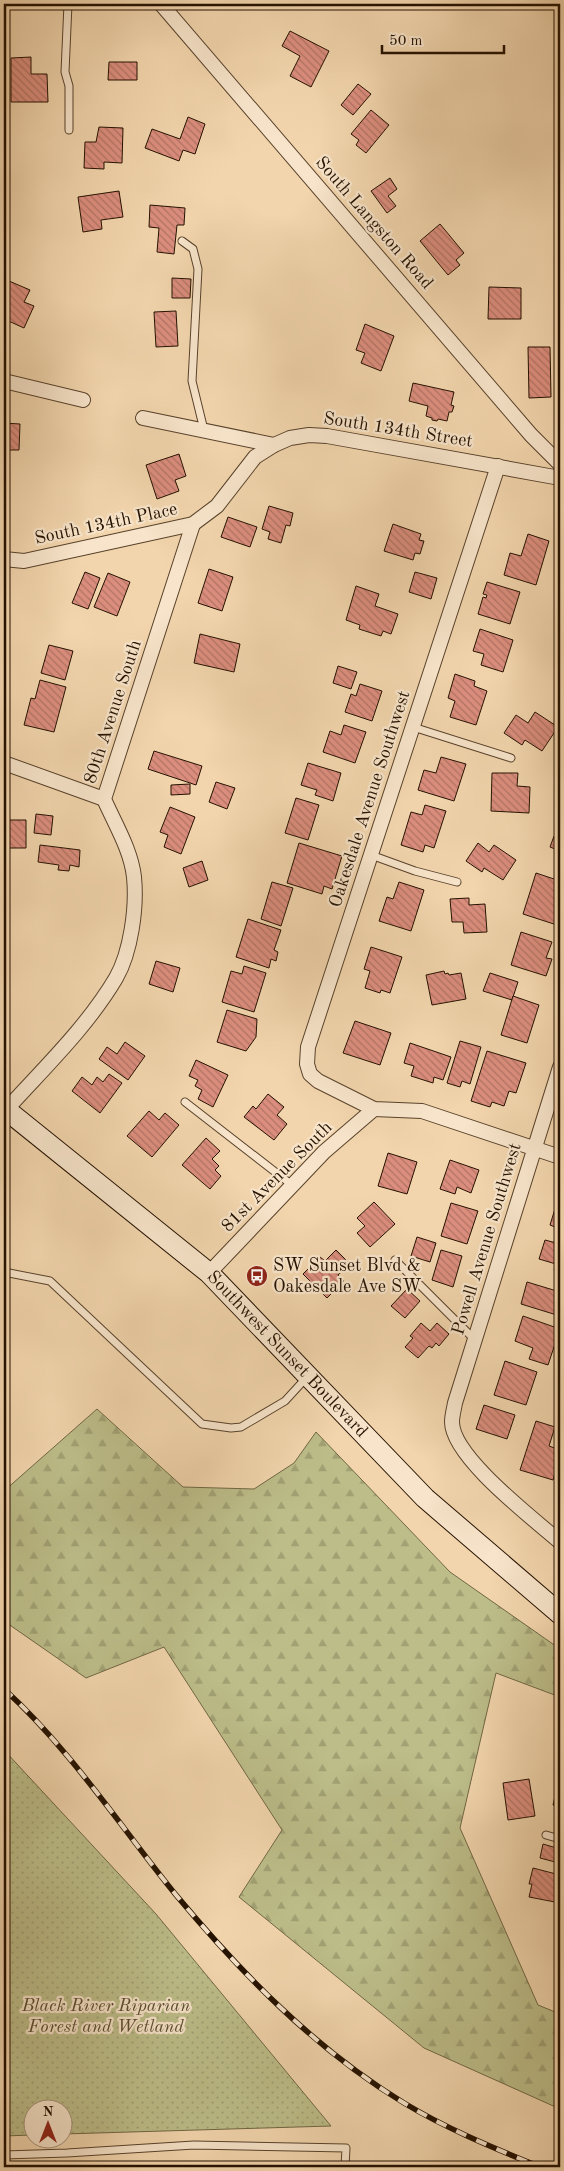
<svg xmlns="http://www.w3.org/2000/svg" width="564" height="2171" font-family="'Old Standard TT',serif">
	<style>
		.forest { fill: url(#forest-firs); stroke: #706744 }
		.park { fill: url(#park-dots); stroke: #706744 }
		.building { fill: url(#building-back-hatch); stroke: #241100 }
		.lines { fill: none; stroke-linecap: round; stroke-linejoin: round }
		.lane-casing { stroke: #58422b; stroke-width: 9 }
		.street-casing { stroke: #58422b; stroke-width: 16 }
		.secondary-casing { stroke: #241100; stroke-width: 22 }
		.lane { stroke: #f7e4ca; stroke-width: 7 }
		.street { stroke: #f7e4ca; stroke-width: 14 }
		.secondary { stroke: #f7e4ca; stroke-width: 20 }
		.rail-casing { stroke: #241100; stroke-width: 5.5 }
		.rail { stroke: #f7e4ca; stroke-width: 4; stroke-dasharray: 11; stroke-linecap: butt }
		.labels { text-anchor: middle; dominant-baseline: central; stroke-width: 4.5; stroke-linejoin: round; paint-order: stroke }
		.street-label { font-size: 18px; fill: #241100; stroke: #f7e4ca }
		.poi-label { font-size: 18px; fill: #241100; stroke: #f7e4ca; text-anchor: start }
		.park-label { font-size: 18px; font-style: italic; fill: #594d30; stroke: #f7e4ca }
	</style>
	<defs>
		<pattern id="forest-firs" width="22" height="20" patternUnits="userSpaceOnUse" patternTransform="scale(1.25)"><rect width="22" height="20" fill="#bcbd89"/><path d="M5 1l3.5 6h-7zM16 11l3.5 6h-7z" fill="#a1a174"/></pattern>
		<pattern id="park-dots" width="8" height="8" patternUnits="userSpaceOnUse" patternTransform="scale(1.25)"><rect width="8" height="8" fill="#bcbd89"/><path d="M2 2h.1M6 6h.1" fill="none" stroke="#a1a174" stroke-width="1.8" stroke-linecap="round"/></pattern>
		<pattern id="building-back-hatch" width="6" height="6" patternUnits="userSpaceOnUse" patternTransform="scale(1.25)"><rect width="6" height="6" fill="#dc8e7e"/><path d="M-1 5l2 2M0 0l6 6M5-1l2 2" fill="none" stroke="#b27365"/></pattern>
	</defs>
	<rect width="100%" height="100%" fill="#f2d5ad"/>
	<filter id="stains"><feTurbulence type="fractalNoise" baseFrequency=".004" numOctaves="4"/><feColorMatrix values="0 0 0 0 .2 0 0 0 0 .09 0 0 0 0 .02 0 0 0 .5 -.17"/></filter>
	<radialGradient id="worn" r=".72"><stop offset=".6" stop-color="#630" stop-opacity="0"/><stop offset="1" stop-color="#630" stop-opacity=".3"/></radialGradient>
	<!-- forest -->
	<path class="forest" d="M97 1409 183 1487 254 1489 294 1463 316 1432 450 1572 560 1649V1697L496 1673 460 1828 538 2005 560 2014V2109L424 2048 239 1897 282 1830 164 1647 86 1678 4 1621V1491Z"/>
	<!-- park -->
	<path class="park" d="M4 1750 156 1914 331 2126 63 2134 62 2108H32V2135L4 2136Z"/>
	<!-- building -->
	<g class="building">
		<path d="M290 31 329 51 311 87 290 76 300 56 282 46Z"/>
		<path d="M31 57V74H47L48 102H11V58Z"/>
		<path d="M109 62H137V80H108Z"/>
		<path d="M358 84 371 94 353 115 341 105Z"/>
		<path d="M371 110 389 125 366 153 356 145 359 140 351 134Z"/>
		<path d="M188 117 205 124 195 154 183 150 179 161 145 148 152 129 180 139Z"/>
		<path d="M99 127 123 128 122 163 104 162V169L84 168 85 142H96Z"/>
		<path d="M390 178 397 189 388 196 396 206 387 213 371 191Z"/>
		<path d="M119 191 123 217 101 220 102 229 83 232 78 197Z"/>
		<path d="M150 205 185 208 184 225H177L174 254 157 252 159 228 149 227Z"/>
		<path d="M440 224 464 253 456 260 460 265 448 275 420 241Z"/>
		<path d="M172 278 191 279 190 298H172Z"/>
		<path d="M9 281 30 290 24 302 34 306 24 328 4 319V292Z"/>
		<path d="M489 287 521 288V319H488Z"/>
		<path d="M176 311 178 346 156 347 154 312Z"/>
		<path d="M365 324 394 336 381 371 361 363 365 353 356 350Z"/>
		<path d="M528 347H550L551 397 529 398Z"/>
		<path d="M413 383 454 392 451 405 454 406 452 412H449L447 421 438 419 437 421 432 420V418L426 416 428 406 409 401Z"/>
		<path d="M4 423 20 424 19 450H4Z"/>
		<path d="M179 454 186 476 175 480 179 491 157 499 146 465Z"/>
		<path d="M269 506 293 513 290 526 286 525 281 543 268 539 270 532 262 529Z"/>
		<path d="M228 517 257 527 250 547 221 537Z"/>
		<path d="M393 524 421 534 419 540 424 541 420 554 415 553 413 560 384 551Z"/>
		<path d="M528 534 549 541 536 585 504 575 510 553 521 556Z"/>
		<path d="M209 569 233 577 222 611 198 603Z"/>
		<path d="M85 572 100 578 88 609 72 603Z"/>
		<path d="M415 572 437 578 431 599 409 592Z"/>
		<path d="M108 573 130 582 117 616 94 607Z"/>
		<path d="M487 582 520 592 510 624 478 614 483 597 486 598 487 595 483 594Z"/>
		<path d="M356 586 379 594 375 606 398 614 391 634 383 631 381 636 359 629 360 625 346 620Z"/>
		<path d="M480 629 513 640 503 672 481 665 484 654 473 651Z"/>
		<path d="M200 634 240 644 234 672 194 663Z"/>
		<path d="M49 645 73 651 65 680 41 673Z"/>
		<path d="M338 666 357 672 351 689 333 683Z"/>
		<path d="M455 674 475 681 474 686 487 691 476 725 450 717 455 701 448 698Z"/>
		<path d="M40 680 66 687 54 732 24 725 31 698 35 699Z"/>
		<path d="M360 684 382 691 372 721 345 712 351 694 356 696Z"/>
		<path d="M535 712 558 727 542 751 525 740 522 745 504 733 516 715 528 723Z"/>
		<path d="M344 725 366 732 355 763 323 752 330 731 341 735Z"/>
		<path d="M154 751 202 766 196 785 148 769Z"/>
		<path d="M441 757 466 764 454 801 418 790 424 770 436 773Z"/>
		<path d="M308 763 341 773 333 801 315 795 317 790 301 785Z"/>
		<path d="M492 773H518L517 786 530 787 529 813 491 811Z"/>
		<path d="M216 782 235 788 227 809 209 802Z"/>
		<path d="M190 784V794L171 795V785Z"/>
		<path d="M296 798 319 805 308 840 285 833Z"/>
		<path d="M425 805 446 811 434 848 425 845 423 852 401 845 411 812 422 815Z"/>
		<path d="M4 806V820H26V848H4Z"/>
		<path d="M170 807 195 817 181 854 164 847 168 835 160 832Z"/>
		<path d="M36 814 53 816 51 835 34 833Z"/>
		<path d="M554 836 560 838V863L557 861 560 851 550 847Z"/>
		<path d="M299 843 342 856 332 889 324 886 322 894 287 883Z"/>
		<path d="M478 843 489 852 494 845 516 860 503 880 484 868 482 872 466 861Z"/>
		<path d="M40 845 80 850 79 867 70 865 69 871 58 870 59 865 38 862Z"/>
		<path d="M202 861 208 880 189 887 183 868Z"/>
		<path d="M536 873 560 881V926L523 914Z"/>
		<path d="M272 882 293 888 281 926 261 919Z"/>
		<path d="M399 882 424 890 411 931 379 921 387 897 393 899Z"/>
		<path d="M469 898V905L485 904 487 932 464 933 463 922H452L450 899Z"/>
		<path d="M248 919 281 930 274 950 278 952 276 961 271 959 269 968 236 957Z"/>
		<path d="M521 932 552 942 546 958 552 959 546 976 511 965Z"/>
		<path d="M371 947 402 957 390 993 381 990 380 993 365 988 370 971 364 969Z"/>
		<path d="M156 961 180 968 173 992 149 984Z"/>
		<path d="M244 966 266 973 254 1012 222 1002 231 971 242 974Z"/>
		<path d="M444 971 445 974 448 973 449 975 461 973 466 999 432 1005 426 975Z"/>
		<path d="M490 973 518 982 512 1000 483 991Z"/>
		<path d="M513 996 539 1005 527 1043 501 1035Z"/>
		<path d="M227 1010 257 1019 256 1037 246 1051 217 1042Z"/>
		<path d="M355 1021 391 1033 380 1065 343 1053Z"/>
		<path d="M460 1041 481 1047 470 1084 462 1081 460 1087 447 1083Z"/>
		<path d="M125 1042 145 1056 128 1080 99 1059 107 1047 117 1054Z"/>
		<path d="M410 1043 451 1057 443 1080 434 1077 433 1083 411 1076 414 1066 404 1063Z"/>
		<path d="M487 1051 526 1063 516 1093 509 1091 504 1106 492 1102 490 1107 471 1101Z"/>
		<path d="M196 1060 228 1075 213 1107 198 1099 202 1090 195 1086 198 1080 189 1076Z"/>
		<path d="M109 1074 122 1083 100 1113 72 1091 82 1077 92 1085 97 1077 103 1082Z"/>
		<path d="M268 1094 284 1107 277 1115 287 1124 274 1140 244 1117 253 1106 256 1109Z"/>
		<path d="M149 1111 159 1120 165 1113 179 1125 152 1157 127 1136Z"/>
		<path d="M206 1138 220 1151 212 1159 219 1166 215 1170 221 1176 210 1189 182 1165Z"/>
		<path d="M388 1153 417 1162 407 1194 378 1186Z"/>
		<path d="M450 1160 479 1170 471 1193 457 1187 455 1194 440 1189Z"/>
		<path d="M559 1196H560V1229L550 1225Z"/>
		<path d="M374 1202 395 1224 370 1247 357 1233 365 1226 357 1218Z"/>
		<path d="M451 1203 478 1211 467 1244 441 1236Z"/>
		<path d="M417 1237 436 1243 430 1262 411 1256Z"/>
		<path d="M545 1240 560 1244V1272L554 1270 556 1264 539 1259Z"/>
		<path d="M336 1250 350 1264 338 1275 344 1281 327 1298 303 1274 320 1257 325 1261Z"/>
		<path d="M441 1250 462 1256 453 1287 432 1280Z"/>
		<path d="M527 1282 560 1292V1316L521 1304Z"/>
		<path d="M407 1289 420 1301 405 1318 391 1306Z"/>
		<path d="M523 1316 560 1329 548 1365 529 1359 533 1348 515 1341Z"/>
		<path d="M421 1323 430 1331 437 1323 449 1334 439 1346 436 1343 432 1348 429 1346 418 1358 405 1347 413 1338 410 1336Z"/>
		<path d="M505 1361 537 1372 526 1405 494 1395Z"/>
		<path d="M484 1405 515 1415 507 1439 476 1429Z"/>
		<path d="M536 1421 555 1427 549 1446 560 1450V1456L553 1480 520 1470Z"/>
		<path d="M529 1779 535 1816 508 1820 503 1783Z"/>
		<path d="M559 1779 560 1780V1807L553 1805Z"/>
		<path d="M543 1844 560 1849 559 1863 540 1858Z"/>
		<path d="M533 1868 560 1875V1903L529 1897 532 1884H529Z"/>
	</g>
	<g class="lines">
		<!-- lane casing -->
		<g class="lane-casing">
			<g id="lane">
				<path d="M68 4 65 72 69 86V130"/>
				<path d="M182 241 193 249 198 269 192 381 204 430"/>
				<path d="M413 727 511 758"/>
				<path d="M371 855 415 871 457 882"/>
				<path d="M185 1102 292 1185"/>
				<path d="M395 1260 475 1340"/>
				<path d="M4 1272 50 1281 202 1424 231 1428 241 1427 285 1401 307 1377"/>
				<path d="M546 1835 560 1839"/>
				<path d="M4 2155 67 2153 194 2145 346 2148 345 2167"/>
			</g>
		</g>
		<!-- street casing -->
		<g class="street-casing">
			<g id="street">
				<path d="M161 4 531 435 560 464"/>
				<path d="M4 381 83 400"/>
				<path d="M143 418 274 445"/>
				<path d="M498 466 308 1047 307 1064 310 1074 318 1081 374 1109 422 1111 560 1157"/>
				<path d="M4 559 24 561 193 524 217 506 255 457 274 445 290 438 309 435 327 436 560 478"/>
				<path d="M4 763 104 799"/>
				<path d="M560 1067 455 1403C454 1409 452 1416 452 1422 452 1457 534 1519 560 1542"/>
				<path d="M6 1110C44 1068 87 1027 116 978 131 952 137 907 134 877 131 850 115 824 104 799L193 524"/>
				<path d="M209 1273 324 1152 374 1109"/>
			</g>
		</g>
		<!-- secondary casing -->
		<g class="secondary-casing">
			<g id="secondary">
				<path id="s1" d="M4 1108 209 1273 425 1498 560 1614"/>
			</g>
		</g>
		<!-- lane -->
		<use href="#lane" class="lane"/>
		<!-- street -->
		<use href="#street" class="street"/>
		<!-- secondary -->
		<use href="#secondary" class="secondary"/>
		<!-- rail casing -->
		<g class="rail-casing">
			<path id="rail" d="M4 1689C70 1749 120 1826 176 1895 242 1974 315 2049 404 2103 447 2129 494 2148 540 2167"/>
		</g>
		<!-- rail -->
		<use href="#rail" class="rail"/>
	</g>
	<!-- icons -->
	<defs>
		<g id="bus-disc" transform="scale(1.125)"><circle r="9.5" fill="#8f2418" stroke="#f7e4ca"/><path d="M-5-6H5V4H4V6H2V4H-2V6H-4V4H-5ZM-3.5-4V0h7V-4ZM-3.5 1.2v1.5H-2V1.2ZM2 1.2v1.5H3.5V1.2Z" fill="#fff"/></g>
	</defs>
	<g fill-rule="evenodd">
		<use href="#bus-disc" x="257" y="1276"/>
	</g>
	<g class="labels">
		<!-- street labels -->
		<g class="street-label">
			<text transform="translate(374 223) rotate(49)">South Langston Road</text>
			<text transform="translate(398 430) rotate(9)">South 134th Street</text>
			<text transform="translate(106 524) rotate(-12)">South 134th Place</text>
			<text transform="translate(113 712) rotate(-72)">80th Avenue South</text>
			<text transform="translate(370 799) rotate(-72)">Oakesdale Avenue Southwest</text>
			<text transform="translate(277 1177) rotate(-45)">81st Avenue South</text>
			<text transform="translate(487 1239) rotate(-73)">Powell Avenue Southwest</text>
			<text stroke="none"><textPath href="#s1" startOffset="376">Southwest Sunset Boulevard</textPath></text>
		</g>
		<!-- poi labels -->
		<g class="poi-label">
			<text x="273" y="1266">SW Sunset Blvd &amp;<tspan x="273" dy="21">Oakesdale Ave SW</tspan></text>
		</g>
		<!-- park labels -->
		<g class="park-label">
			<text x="106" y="2006">Black River Riparian<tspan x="106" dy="21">Forest and Wetland</tspan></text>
		</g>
	</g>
	<!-- margin -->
	<rect width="564" height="2171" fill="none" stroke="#f2d5ad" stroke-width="20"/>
	<rect x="5" y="5" width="554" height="2161" fill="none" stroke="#241100" stroke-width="2.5"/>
	<rect x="10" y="10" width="544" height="2151" fill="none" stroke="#241100"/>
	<!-- north arrow -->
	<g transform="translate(48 2124)"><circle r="24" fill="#f7e4ca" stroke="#a39079"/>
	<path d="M0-4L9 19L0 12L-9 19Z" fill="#8f2418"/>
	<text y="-8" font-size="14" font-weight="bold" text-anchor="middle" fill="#241100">N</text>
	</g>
	<!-- scale -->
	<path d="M382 45v8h122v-8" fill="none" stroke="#241100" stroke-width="2.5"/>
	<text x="389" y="45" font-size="15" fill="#241100" stroke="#f7e4ca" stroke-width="4" paint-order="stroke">50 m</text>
	<rect width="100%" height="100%" filter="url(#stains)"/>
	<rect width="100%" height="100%" fill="url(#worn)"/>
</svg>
